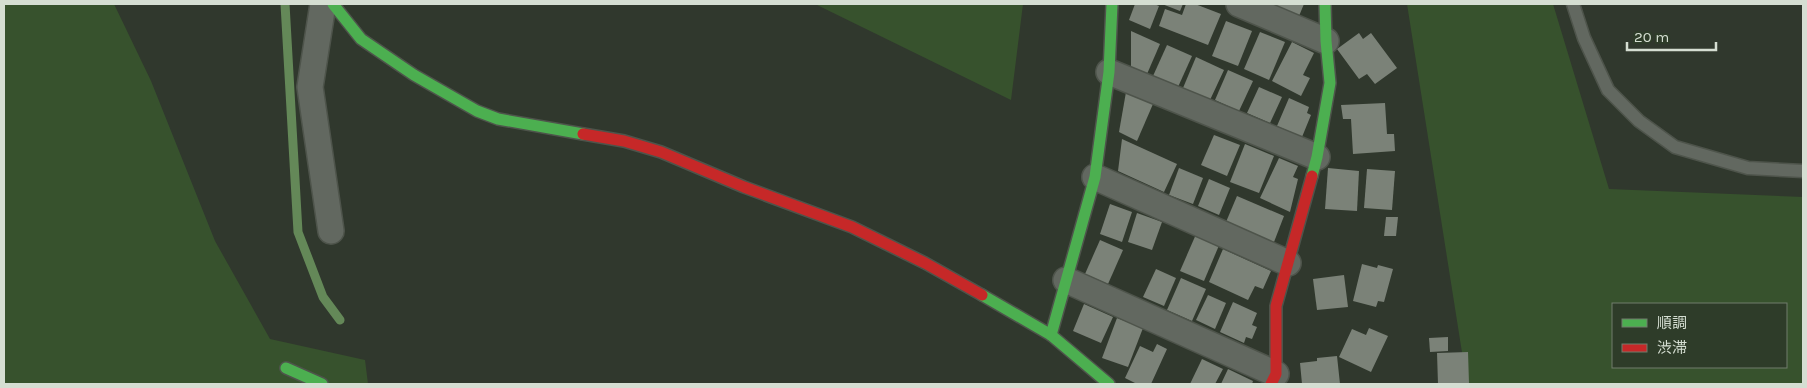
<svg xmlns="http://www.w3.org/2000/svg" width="1807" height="388" font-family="Karla,'Noto Sans JP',sans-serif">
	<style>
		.green { fill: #37522d; fill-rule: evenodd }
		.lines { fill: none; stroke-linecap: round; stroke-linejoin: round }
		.stream { stroke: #648858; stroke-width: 9 }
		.building { fill: #7b8278 }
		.lane-casing { stroke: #4e544b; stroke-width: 15 }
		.street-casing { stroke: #4e544b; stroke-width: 28 }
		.fast-casing { stroke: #4e544b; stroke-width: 14 }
		.jam-casing { stroke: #4e544b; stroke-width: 14 }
		.lane { stroke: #626860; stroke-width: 12 }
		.street { stroke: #626860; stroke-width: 25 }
		.fast { stroke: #4caf50; stroke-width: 11 }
		.jam { stroke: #c62828; stroke-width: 11 }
	</style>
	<rect width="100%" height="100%" fill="#30382d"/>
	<!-- green -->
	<g class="green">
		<path d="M4 4H114L151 81 215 241 270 339 365 360 368 384H4Z"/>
		<path d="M815 4H1023L1011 100Z"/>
		<path d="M1407 4H1553L1609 189 1803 197V384H1467ZM1613 304H1786V367H1613Z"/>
	</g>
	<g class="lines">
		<!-- stream -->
		<path class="stream" d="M285 4 298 232 323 297 340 320"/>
	</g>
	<!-- building -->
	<g class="building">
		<path d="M1135 4H1154L1159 6 1150 29 1129 20Z"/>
		<path d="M1162 4H1183L1180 11Z"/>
		<path d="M1186 4H1195L1221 14 1208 45 1159 26 1165 9 1182 15Z"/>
		<path d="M1273 4H1304L1299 16Z"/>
		<path d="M1226 21 1252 31 1238 66 1212 56Z"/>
		<path d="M1131 31 1160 44 1147 74 1131 67Z"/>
		<path d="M1260 32 1285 42 1269 80 1244 69Z"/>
		<path d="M1359 33 1363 39 1371 33 1397 68 1375 84 1367 74 1359 79 1337 49Z"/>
		<path d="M1292 42 1314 53 1303 75 1310 78 1301 96 1272 81Z"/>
		<path d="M1167 45 1192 56 1178 87 1153 76Z"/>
		<path d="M1196 57 1224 70 1210 100 1183 88Z"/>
		<path d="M1228 70 1253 81 1239 111 1215 100Z"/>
		<path d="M1259 87 1282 97 1270 123 1247 113Z"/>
		<path d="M1126 92 1153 104 1137 141 1119 132Z"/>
		<path d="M1289 98 1309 107 1307 113 1311 115 1302 137 1277 126Z"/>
		<path d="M1385 103 1387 134H1394L1395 151 1353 154 1351 119H1343L1341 105Z"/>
		<path d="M1214 135 1240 145 1227 176 1201 165Z"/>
		<path d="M1122 139 1177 164 1164 192 1118 171Z"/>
		<path d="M1245 144 1274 156 1259 193 1230 182Z"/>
		<path d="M1279 158 1298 166 1293 177 1298 179 1290 212 1260 198Z"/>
		<path d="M1179 168 1203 178 1193 204 1169 195Z"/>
		<path d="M1328 168 1359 171 1357 211 1325 209Z"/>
		<path d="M1367 169 1395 171 1392 210 1364 208Z"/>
		<path d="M1209 179 1230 188 1219 215 1198 206Z"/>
		<path d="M1237 196 1284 216 1274 242 1226 222Z"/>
		<path d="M1110 204 1132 212 1122 242 1100 234Z"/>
		<path d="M1137 213 1162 222 1152 250 1128 242Z"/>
		<path d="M1386 217H1398L1396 236H1384Z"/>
		<path d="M1197 232 1220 243 1204 281 1180 271Z"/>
		<path d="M1100 240 1123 250 1108 284 1085 274Z"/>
		<path d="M1223 249 1271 271 1263 289 1255 286 1248 300 1209 282Z"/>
		<path d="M1362 264 1377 268 1378 265 1393 269 1384 302 1378 301 1376 307 1353 301Z"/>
		<path d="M1156 269 1176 278 1164 306 1143 297Z"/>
		<path d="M1344 275 1348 307 1317 310 1313 279Z"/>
		<path d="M1181 278 1206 289 1192 321 1167 310Z"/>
		<path d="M1208 295 1226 303 1215 329 1196 320Z"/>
		<path d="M1233 302 1257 313 1252 325 1257 327 1252 339 1246 337 1244 343 1220 332Z"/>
		<path d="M1084 304 1113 317 1101 343 1073 331Z"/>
		<path d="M1117 318 1143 328 1128 367 1102 358Z"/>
		<path d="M1369 328 1388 336 1371 372 1339 357 1352 329 1366 335Z"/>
		<path d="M1448 337V351L1430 352 1429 338Z"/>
		<path d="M1157 344 1167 349 1151 384H1137L1125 378 1140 346 1153 352Z"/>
		<path d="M1468 352 1469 384H1438L1437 353Z"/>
		<path d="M1337 356 1340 384H1302L1300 363 1317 361V358Z"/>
		<path d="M1202 359 1223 369 1215 384H1190Z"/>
		<path d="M1228 369 1253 381 1252 384H1221Z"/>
	</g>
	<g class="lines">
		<!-- lane casing -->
		<g class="lane-casing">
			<path id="lane" d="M1573 4 1584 38 1608 90 1639 121 1675 147 1748 168 1803 171"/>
		</g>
		<!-- street casing -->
		<g class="street-casing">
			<g id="street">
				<path d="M323 4 310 87 331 231"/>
				<path d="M1239 4 1326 41"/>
				<path d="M1109 72 1317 157"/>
				<path d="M1095 177 1288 263"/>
				<path d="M1066 280 1276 374"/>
			</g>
		</g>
		<!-- fast casing -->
		<g class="fast-casing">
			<g id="fast">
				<path d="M333 4 361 39 414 75 477 111 498 119 583 134"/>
				<path d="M1312 176 1317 157 1330 83 1326 41 1325 4"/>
				<path d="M982 295 1051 335 1109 384"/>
				<path d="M1051 335 1095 177 1109 72 1112 4"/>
				<path d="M286 368 322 384"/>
			</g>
		</g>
		<!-- jam casing -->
		<g class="jam-casing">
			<g id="jam">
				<path d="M583 134 624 141 661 152 744 187 852 227 925 263 982 295"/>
				<path d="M1271 384 1276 374V306L1312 176"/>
			</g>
		</g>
		<!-- lane -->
		<use href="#lane" class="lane"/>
		<!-- street -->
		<use href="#street" class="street"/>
		<!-- fast -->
		<use href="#fast" class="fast"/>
		<!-- jam -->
		<use href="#jam" class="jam"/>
	</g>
	<!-- border -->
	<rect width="1807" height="388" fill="none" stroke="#d5ded2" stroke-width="10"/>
	<!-- legend -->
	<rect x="1612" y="303" width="175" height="65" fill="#2e3c29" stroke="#717d6d"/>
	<rect x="1622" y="319" width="25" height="8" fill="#4caf50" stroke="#717d6d"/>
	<text x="1657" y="328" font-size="15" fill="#d5ded2">順調</text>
	<rect x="1622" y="344" width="25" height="8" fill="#c62828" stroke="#717d6d"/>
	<text x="1657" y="353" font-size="15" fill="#d5ded2">渋滞</text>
	<!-- scale -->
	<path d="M1627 42v8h89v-8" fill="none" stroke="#d5ded2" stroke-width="2.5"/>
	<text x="1634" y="42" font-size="15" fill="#d5ded2" stroke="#2e3c29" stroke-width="4" paint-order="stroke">20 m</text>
</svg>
